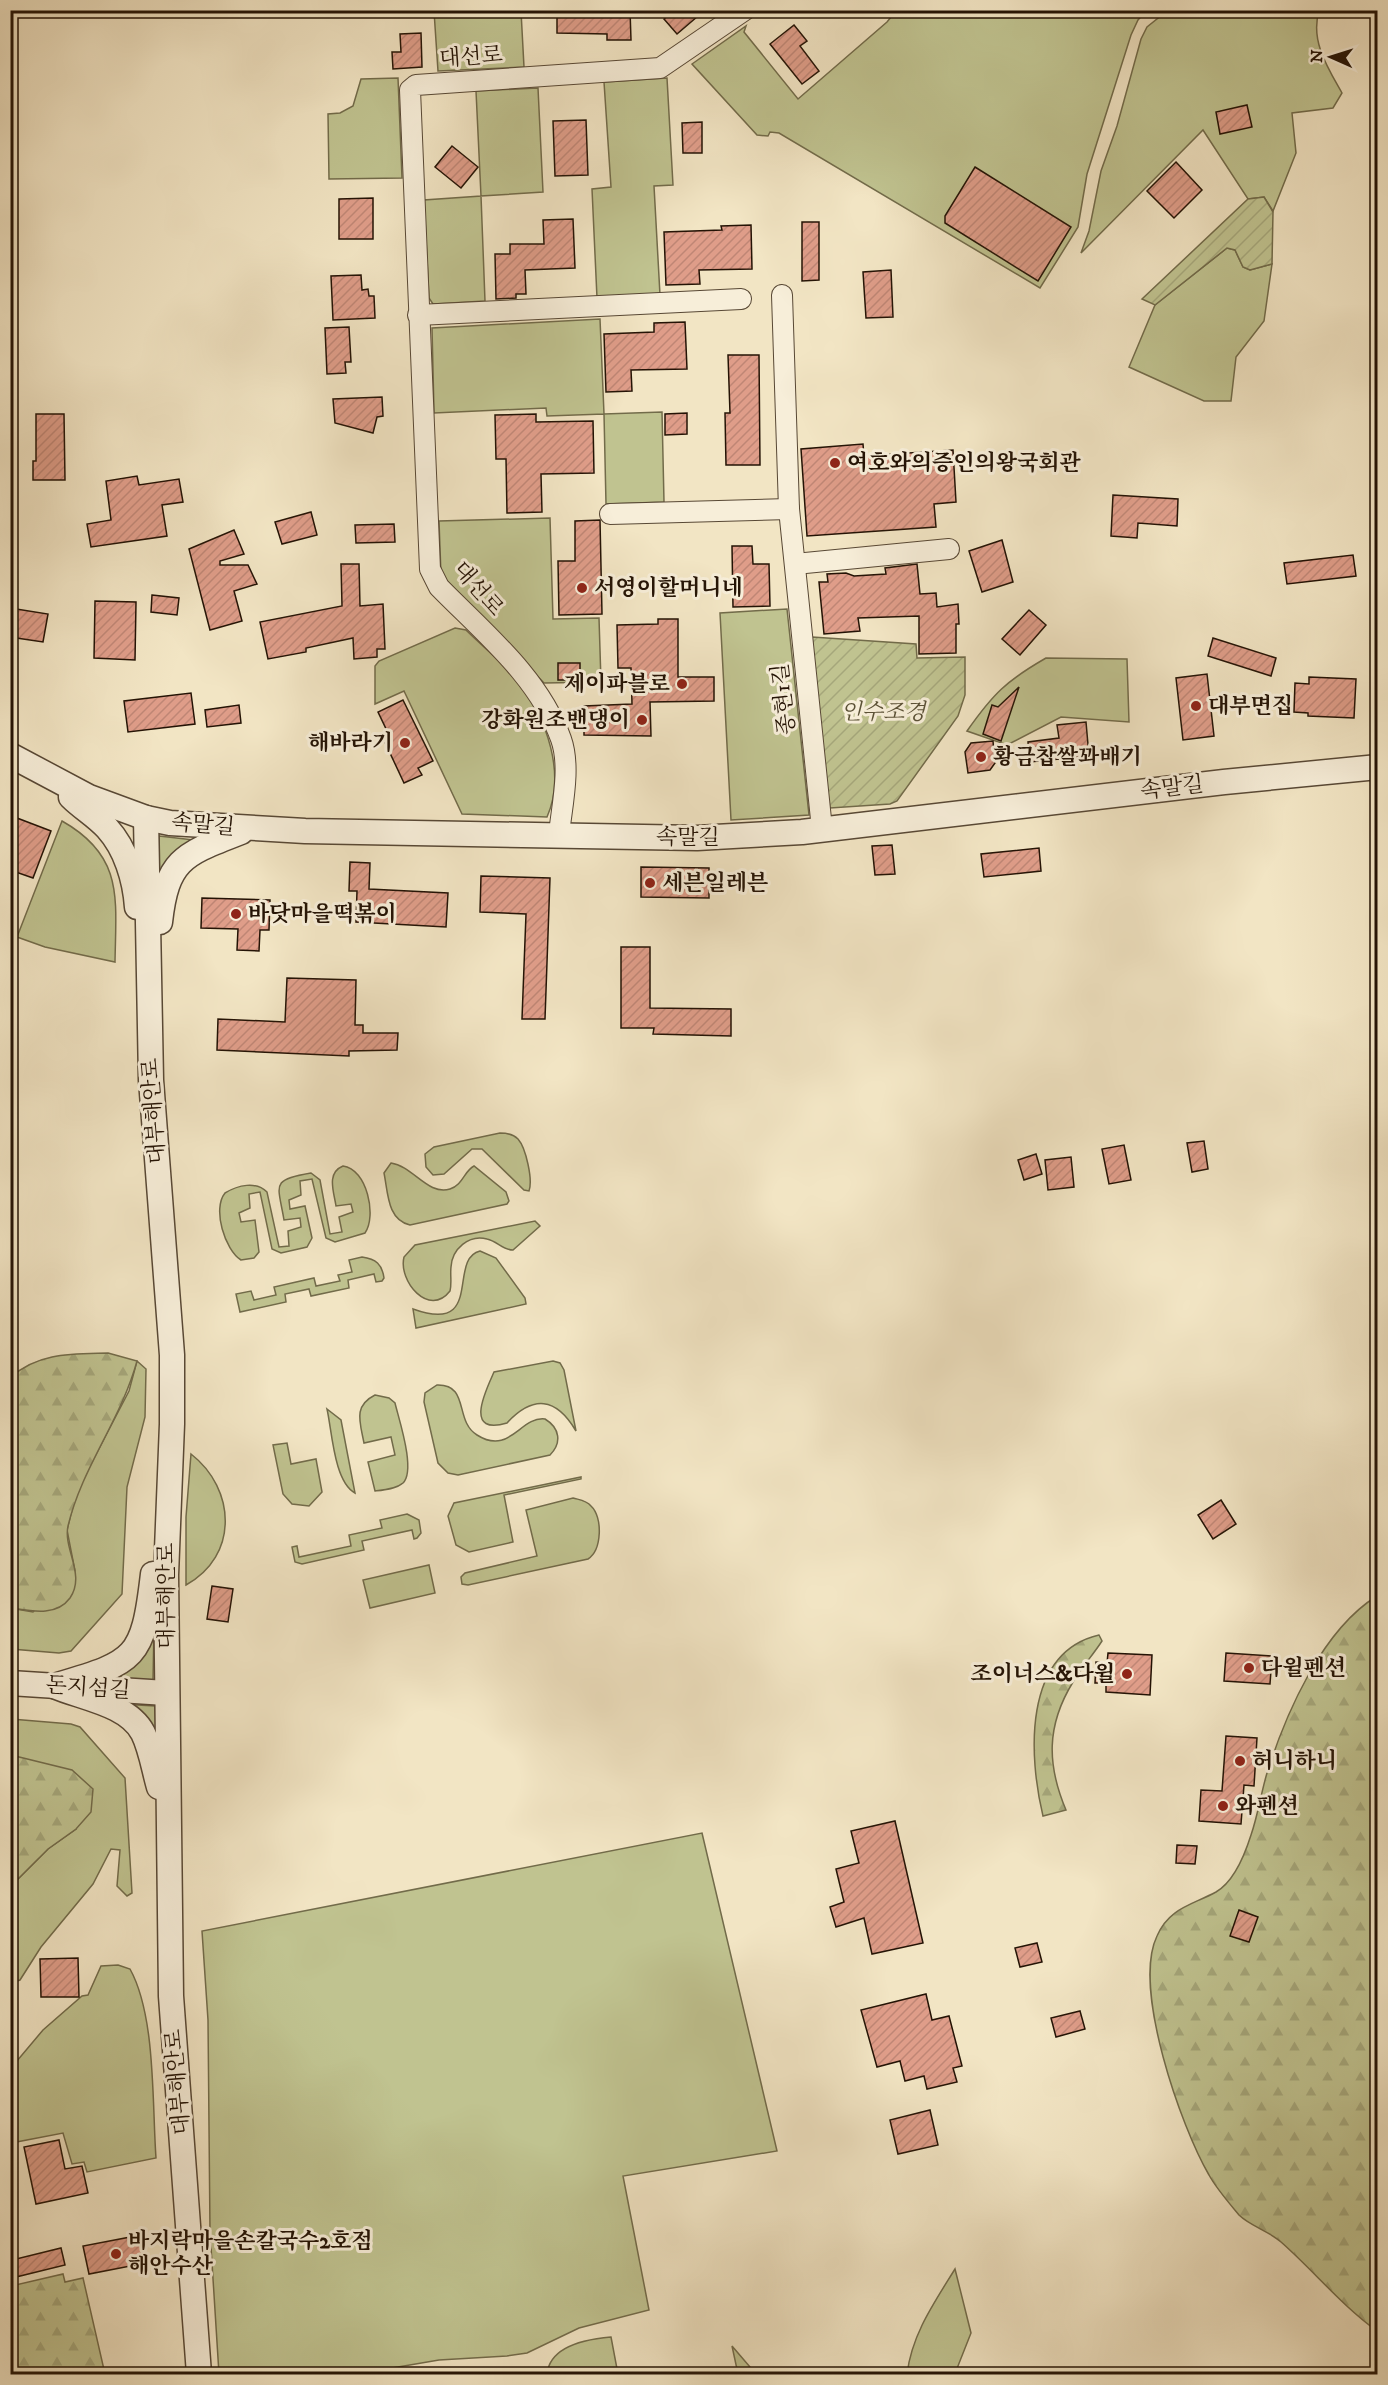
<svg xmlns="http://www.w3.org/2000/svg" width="1388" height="2385" font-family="'IM FELL DW Pica','Noto Serif KR',serif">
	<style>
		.grass { fill: #c0c390; stroke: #726b4a; stroke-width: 1.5 }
		.forest { fill: url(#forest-firs); stroke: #726b4a; stroke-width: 1.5 }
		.garden { fill: url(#garden-furrows); stroke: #726b4a; stroke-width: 1.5 }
		.building { fill: url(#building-hatch); stroke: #241305; stroke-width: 1.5 }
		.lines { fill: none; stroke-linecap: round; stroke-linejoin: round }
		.minor-casing { stroke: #584835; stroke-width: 22 }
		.tertiary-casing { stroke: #584835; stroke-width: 27 }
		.minor { stroke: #f7eed9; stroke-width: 20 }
		.tertiary { stroke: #f7eed9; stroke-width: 24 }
		.poi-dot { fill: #8f2418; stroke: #f7eed9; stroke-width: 2 }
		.labels { text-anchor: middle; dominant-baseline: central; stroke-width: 6; stroke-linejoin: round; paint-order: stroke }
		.street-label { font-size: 22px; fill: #241305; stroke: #f7eed9 }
		.poi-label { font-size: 22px; font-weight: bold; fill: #241305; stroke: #f7eed9; text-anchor: start }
		.park-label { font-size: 22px; font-style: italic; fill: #5b5136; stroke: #f7eed9 }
	</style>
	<defs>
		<pattern id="forest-firs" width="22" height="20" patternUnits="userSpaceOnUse" patternTransform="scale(1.5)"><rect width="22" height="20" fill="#c0c390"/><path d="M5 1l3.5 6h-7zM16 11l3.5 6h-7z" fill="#a5a77b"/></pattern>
		<pattern id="garden-furrows" width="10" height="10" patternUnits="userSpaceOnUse" patternTransform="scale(1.5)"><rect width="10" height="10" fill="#c0c390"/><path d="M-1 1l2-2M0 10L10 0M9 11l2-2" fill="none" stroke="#a5a77b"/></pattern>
		<pattern id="building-hatch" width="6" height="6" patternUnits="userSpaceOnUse" patternTransform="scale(1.5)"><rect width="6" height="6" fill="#df9d89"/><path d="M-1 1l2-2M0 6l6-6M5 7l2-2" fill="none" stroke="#bf8675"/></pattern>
	</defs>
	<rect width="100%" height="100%" fill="#f2e5c4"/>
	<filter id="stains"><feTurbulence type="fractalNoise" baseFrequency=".00333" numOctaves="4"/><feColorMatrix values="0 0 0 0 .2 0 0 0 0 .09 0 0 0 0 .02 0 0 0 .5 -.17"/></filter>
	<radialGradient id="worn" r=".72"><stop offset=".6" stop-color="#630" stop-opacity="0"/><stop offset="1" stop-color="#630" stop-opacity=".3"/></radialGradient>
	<!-- grass -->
	<g class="grass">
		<path d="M434 11H521L524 67 438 71Z"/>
		<path d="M896 11H1146L1138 20 1131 35 1087 174 1078 227 1040 288 779 133 770 132 768 136 757 135 692 64 746 26 744 32 798 99 887 22Z"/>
		<path d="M1167 11H1319C1310 41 1328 68 1342 93L1333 108 1292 113 1296 153 1273 211 1264 197 1248 199 1203 130 1081 253 1089 231 1101 171 1117 126 1141 39 1147 27Z"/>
		<path d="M398 78 402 178 329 179 328 114 340 113 353 106 361 79Z"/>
		<path d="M667 78 673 185 654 186 660 295 597 298 592 189 611 187 604 82Z"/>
		<path d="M538 88 543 192 481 196 485 301 433 304 429 298 424 200 481 196 476 91Z"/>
		<path d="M1227 248 1235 250 1243 267 1250 270 1272 264 1264 321 1236 357 1231 401H1204L1129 367 1155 305Z"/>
		<path d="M600 319 604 414 662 412 664 502 606 504 604 414 547 416 546 408 434 413 432 328Z"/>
		<path d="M550 518 553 619 599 618 601 682 544 683 441 575 439 521Z"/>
		<path d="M787 609 809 815 731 820 720 613Z"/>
		<path d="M455 628 466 630C483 647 504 663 519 683 547 719 566 774 547 817L462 814 404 691 375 704V666L379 661Z"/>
		<path d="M1046 658 1127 659 1129 722 1061 717 1007 745 967 731C993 694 1006 681 1046 658Z"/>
		<path d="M62 821C124 856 116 898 115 962L45 947 17 937Z"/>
		<path d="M159 836 194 840C174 848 165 860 159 881Z"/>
		<path d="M500 1133C507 1133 513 1134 518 1139 526 1148 533 1180 529 1191L524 1190 482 1149H472L444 1174 433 1175 426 1167 425 1154 434 1147Z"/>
		<path d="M391 1163C413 1166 428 1196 450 1189 463 1185 464 1171 474 1166L506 1192 509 1201 507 1204 410 1225C387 1220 388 1192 384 1173Z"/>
		<path d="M343 1166C367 1169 377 1216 365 1233L335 1242 326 1238 312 1179 300 1181 301 1195 289 1200 290 1209 305 1206 312 1238 307 1247 281 1253 272 1249 260 1192 249 1194 250 1208 239 1213 241 1222 255 1220 259 1252 254 1258 241 1260C225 1250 212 1209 225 1193 238 1185 256 1181 267 1192L279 1247 289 1246 288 1231 301 1227 300 1218 284 1220C278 1184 270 1180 311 1173L320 1180 330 1234 342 1232 339 1217 353 1212 351 1204 336 1206C334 1192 326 1173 343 1166Z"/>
		<path d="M535 1221 540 1226 513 1250C503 1250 497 1241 487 1239 469 1234 452 1249 451 1267 450 1275 452 1283 450 1291 429 1318 398 1281 404 1257L415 1245Z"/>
		<path d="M480 1251 496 1258 525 1298 526 1304 416 1328 413 1309C485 1335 447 1259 480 1251Z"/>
		<path d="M362 1257C376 1259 382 1264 384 1278L382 1281 376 1282 374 1274 348 1280 349 1288 311 1296 309 1289 285 1294 286 1302 240 1312 236 1294 251 1291 254 1300 276 1295 274 1287 314 1278 316 1286 340 1281 338 1275 352 1272 349 1260Z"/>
		<path d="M137 1361 146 1369 145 1417 127 1487 122 1594 71 1651 59 1653 11 1649 10 1608 33 1612 75 1571 67 1530 73 1506 80 1485 129 1391Z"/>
		<path d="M553 1361 560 1363 564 1370 576 1431C556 1397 533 1395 507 1423 463 1436 486 1390 494 1372Z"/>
		<path d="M437 1385C470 1384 454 1421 477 1435 510 1456 520 1416 545 1419 560 1428 562 1443 550 1455L458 1475 448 1473 438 1463 424 1402 425 1393Z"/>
		<path d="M375 1395 389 1398 395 1403C399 1420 416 1470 403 1483 396 1489 384 1490 375 1491L368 1462 395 1455 391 1437 364 1443C360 1422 353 1406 375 1395Z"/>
		<path d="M327 1409 341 1420 355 1493C334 1482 332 1431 327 1409Z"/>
		<path d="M287 1443 291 1464 316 1459 322 1492 309 1506 292 1504 283 1494 273 1445Z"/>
		<path d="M191 1454C236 1489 239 1556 186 1585V1517Z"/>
		<path d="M581 1477V1479L504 1495 513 1542 469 1552 456 1545 448 1516 454 1503Z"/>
		<path d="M573 1498C580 1500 586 1500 591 1506 603 1517 602 1550 588 1559L468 1585 462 1584 461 1577 465 1573 537 1556 526 1510Z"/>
		<path d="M407 1514 419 1520 421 1533 417 1538 414 1539 412 1530 362 1541 364 1550 302 1564 295 1562 292 1547 297 1546 299 1557 351 1546 349 1535 382 1528 380 1520Z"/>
		<path d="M429 1565 435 1593 370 1608 363 1580Z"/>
		<path d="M154 1626 153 1681 112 1679C140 1669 146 1653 154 1626Z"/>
		<path d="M120 1704 155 1706 157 1754Z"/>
		<path d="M11 1719 71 1724 80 1727 125 1778 132 1893 127 1896 117 1886 120 1850 111 1849 93 1884 41 1947 20 1980 11 1983V1886L48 1849 76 1829 14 1756 11 1755Z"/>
		<path d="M702 1833 777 2151 623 2176 649 2310 579 2328 527 2353 507 2356 439 2360 357 2374H219L210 2231 208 2020 202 1931Z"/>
		<path d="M118 1965 130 1969C156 2016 152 2103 156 2158L87 2172 84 2162 72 2164 63 2133 11 2143V2068L43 2030 82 1996 88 1995 101 1966Z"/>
		<path d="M955 2269 971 2333 956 2371 954 2374H907C912 2334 934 2303 955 2269Z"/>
		<path d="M611 2337 618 2374H547C550 2346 587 2339 611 2337Z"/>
		<path d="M732 2346 756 2374H738Z"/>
		<path d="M497 2369 521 2374H451L450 2371Z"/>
	</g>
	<!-- forest -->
	<g class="forest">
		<path d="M108 1353 137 1361C121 1420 82 1467 68 1526 63 1549 86 1575 70 1598 56 1617 31 1611 11 1608V1377C39 1352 73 1354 108 1353Z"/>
		<path d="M1377 1596V2331C1341 2305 1314 2271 1281 2242 1269 2231 1250 2226 1239 2215 1229 2203 1216 2188 1209 2175 1181 2127 1132 1988 1157 1936 1169 1908 1192 1905 1216 1892 1235 1881 1245 1854 1251 1835 1258 1815 1261 1793 1267 1773 1286 1713 1322 1630 1377 1596Z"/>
		<path d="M1099 1635 1102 1641C1093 1655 1081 1668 1073 1682 1046 1726 1047 1765 1066 1810L1043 1816C1029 1758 1022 1653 1099 1635Z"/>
		<path d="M11 1755 72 1770 93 1789 91 1812 76 1829 48 1849 11 1886Z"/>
		<path d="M63 2274 65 2282 83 2278 105 2374H11V2286Z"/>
	</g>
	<!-- garden -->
	<g class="garden">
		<path d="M1264 197 1273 212 1272 264 1250 270 1243 267 1235 250 1227 248 1155 305 1142 299 1248 199Z"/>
		<path d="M812 637 916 644 917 658 965 657V695L958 716 897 801 890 804 830 808 827 801Z"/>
	</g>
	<!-- building -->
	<g class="building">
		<path d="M557 10H630L631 40H607V34L557 33Z"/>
		<path d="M674 10H705L677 34 664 19Z"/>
		<path d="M794 25 807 41 800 46 819 71 802 84 770 44Z"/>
		<path d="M421 33 422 67 393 69 392 52H401L400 34Z"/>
		<path d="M1247 105 1252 127 1220 134 1216 112Z"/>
		<path d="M586 120 588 175 555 176 553 121Z"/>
		<path d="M702 122V153H683L682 123Z"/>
		<path d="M452 146 478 167 461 188 435 167Z"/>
		<path d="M1176 162 1202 190 1174 218 1147 191Z"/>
		<path d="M975 167 1071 227 1038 281 945 223V216Z"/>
		<path d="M373 198V239H339V199Z"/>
		<path d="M573 219 575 268 525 270 526 294H516V298L496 299 495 254H510V244H544L543 220Z"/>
		<path d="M802 222H819V280L802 281Z"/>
		<path d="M751 225 752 269 699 270 700 284 666 285 664 232 722 230 721 226Z"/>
		<path d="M891 270 893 317 866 318 863 272Z"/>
		<path d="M361 275 362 290 368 289 369 296H374L375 318 333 320 331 276Z"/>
		<path d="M685 322 687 369 631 370 632 391 606 392 604 334 654 332V323Z"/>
		<path d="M349 327 351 362H345L346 373 327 374 325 328Z"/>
		<path d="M728 355H759L760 465H726L725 413H730Z"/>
		<path d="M382 397 383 416 377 417 373 433 335 423 333 399Z"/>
		<path d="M687 413V434L665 435V414Z"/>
		<path d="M36 414H64L65 480H33V461H36Z"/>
		<path d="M536 414V422L593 421 594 473 541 474 542 512 507 513 506 459H496L495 415Z"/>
		<path d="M863 444 864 456 953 450 956 502 934 504 936 527 807 536 801 449Z"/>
		<path d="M137 476 139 485 179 479 183 502 162 505 167 536 91 547 87 524 111 520 106 481Z"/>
		<path d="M1113 495 1178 499 1177 526 1138 523 1137 538 1111 536Z"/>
		<path d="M311 512 317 535 282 544 275 522Z"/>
		<path d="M600 520 602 614 559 615 558 561H575V521Z"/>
		<path d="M394 524 395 542 356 543 355 525Z"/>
		<path d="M234 530 244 554 220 561V565H248L257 584 234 591 242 621 210 630 189 549Z"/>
		<path d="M1002 540 1013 582 982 592 969 551Z"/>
		<path d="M732 546H752L753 564H769L770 606 733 607Z"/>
		<path d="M1353 555 1356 576 1287 584 1284 563Z"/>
		<path d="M341 564H359L360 606 383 604 385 649H377V657L354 659 353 638 306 648V652L268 659 260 622 342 606Z"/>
		<path d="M917 564 920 594 936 593 937 607 958 604 959 624H956V653L919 654V616L858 618 860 631 824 634 819 582H828L827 574 846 573 854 576 886 574 885 568Z"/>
		<path d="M152 595 179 598 177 615 151 612Z"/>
		<path d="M95 601 136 602 135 660 94 658Z"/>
		<path d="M10 608 48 614 43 642 10 637Z"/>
		<path d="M1029 610 1046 625 1020 655 1002 639Z"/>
		<path d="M658 619H678V677H714V701L650 702 651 736 584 735V706L632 704 631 668H618L617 625 658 624Z"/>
		<path d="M1213 638 1276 658 1271 676 1208 656Z"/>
		<rect x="558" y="663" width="22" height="17"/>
		<path d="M1207 674 1214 736 1183 740 1176 678Z"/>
		<path d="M1309 677 1356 679 1354 718 1308 716V713L1294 712 1295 683 1309 684Z"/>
		<path d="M1019 687 1001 741 983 734 992 705 998 707Z"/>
		<path d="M191 693 195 724 128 732 124 701Z"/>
		<path d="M403 700 433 761 418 768 422 775 404 783 382 736 388 733 378 712Z"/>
		<path d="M239 705 241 723 207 727 205 710Z"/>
		<path d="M1086 722 1089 756 1030 762 1028 742 1059 738 1057 725Z"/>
		<path d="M993 741 995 763 990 770 968 773 965 752 971 743Z"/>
		<path d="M17 818 51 831 33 878 10 870V836Z"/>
		<path d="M892 845 895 874 875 875 872 846Z"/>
		<path d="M1039 848 1041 871 984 877 981 854Z"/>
		<path d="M350 862 370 863 369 889 448 893 446 927 356 922 357 891H349Z"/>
		<path d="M641 867 709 868V898L641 897Z"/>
		<path d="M481 876 550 878 545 1019H522L526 914 480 912Z"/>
		<path d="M202 898 270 900 269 930H260L259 951 237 950 238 929 201 928Z"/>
		<path d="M621 947H650V1008L731 1009V1036L653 1034 654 1028H621Z"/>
		<path d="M287 978 356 980 355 1025H363V1033H398L397 1050 349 1051V1056L217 1050 218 1019 285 1022Z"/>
		<path d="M1204 1141 1208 1169 1192 1172 1187 1143Z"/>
		<path d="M1124 1145 1131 1180 1109 1184 1102 1149Z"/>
		<path d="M1036 1154 1042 1174 1024 1180 1018 1160Z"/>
		<path d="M1071 1157 1074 1187 1048 1190 1045 1160Z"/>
		<path d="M1221 1500 1236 1524 1213 1539 1198 1515Z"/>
		<path d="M212 1586 233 1589 228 1622 207 1619Z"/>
		<path d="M1108 1653 1152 1655 1150 1695 1106 1692V1683H1095L1096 1662 1107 1663Z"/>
		<path d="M1226 1653 1272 1656 1270 1684 1224 1681Z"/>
		<path d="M1226 1736 1257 1738 1254 1786 1244 1785 1241 1824 1199 1821 1201 1790 1222 1791Z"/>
		<path d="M895 1821 923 1943 872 1954 864 1918 836 1927 830 1907 844 1902 836 1869 859 1863 851 1831Z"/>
		<path d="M1177 1845 1197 1846 1195 1864 1176 1863Z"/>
		<path d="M1239 1910 1258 1917 1249 1942 1230 1936Z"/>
		<path d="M1037 1943 1042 1962 1020 1967 1015 1948Z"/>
		<path d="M78 1958 79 1997H41L40 1959Z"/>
		<path d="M926 1994 932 2020 949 2016 962 2066 953 2068 957 2082 927 2089 924 2076 905 2081 900 2061 877 2067 861 2010Z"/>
		<path d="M1080 2011 1085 2029 1056 2037 1051 2018Z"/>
		<path d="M930 2110 938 2145 898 2154 890 2120Z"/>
		<path d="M59 2140 65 2169 82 2166 88 2193 36 2204 24 2147Z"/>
		<path d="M141 2235 146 2263 89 2274 83 2246Z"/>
		<path d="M61 2248 65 2265 16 2277 12 2260Z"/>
	</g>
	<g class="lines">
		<!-- minor casing -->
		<g class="minor-casing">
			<g id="minor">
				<path d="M782 295 789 509 822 829"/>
				<path d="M418 315 741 299"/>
				<path d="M610 514 789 509"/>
				<path d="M795 564 949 549"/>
				<path d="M559 834C562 805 571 767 561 739 539 677 483 632 439 587L430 569 410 90 416 85 660 68 745 10"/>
			</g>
		</g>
		<!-- tertiary casing -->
		<g class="tertiary-casing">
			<g id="tertiary">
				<path d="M10 755 89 797 146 818 170 823 305 831 697 838 802 832 1224 782 1378 767"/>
				<path d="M71 797C82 808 96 816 107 828 126 849 135 879 137 907"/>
				<path d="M146 818 151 1080 172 1355V1424L166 1575 171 1996 199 2374"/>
				<path d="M160 922C167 858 185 854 241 832"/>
				<path d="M10 1683 166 1693"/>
				<path d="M54 1686C135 1662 143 1661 153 1574"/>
				<path d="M54 1686C82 1698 128 1704 143 1733 151 1749 154 1770 159 1787"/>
			</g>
		</g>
		<!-- minor -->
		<use href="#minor" class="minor"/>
		<!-- tertiary -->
		<use href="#tertiary" class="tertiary"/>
	</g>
	<!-- markers -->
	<g class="poi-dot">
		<circle cx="835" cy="463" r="6"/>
		<circle cx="582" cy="588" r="6"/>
		<circle cx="682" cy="684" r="6"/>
		<circle cx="1196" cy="706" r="6"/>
		<circle cx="642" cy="720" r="6"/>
		<circle cx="405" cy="743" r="6"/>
		<circle cx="981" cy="757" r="6"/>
		<circle cx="650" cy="883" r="6"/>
		<circle cx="236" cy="914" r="6"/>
		<circle cx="1249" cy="1668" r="6"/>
		<circle cx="1127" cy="1674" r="6"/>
		<circle cx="1240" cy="1761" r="6"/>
		<circle cx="1223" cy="1806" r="6"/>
		<circle cx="116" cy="2254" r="6"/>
	</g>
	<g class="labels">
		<!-- street labels -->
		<g class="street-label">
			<text transform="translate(471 57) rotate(-4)">대선로</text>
			<text transform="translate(478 589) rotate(49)">대선로</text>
			<text transform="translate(784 699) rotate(-96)">종현1길</text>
			<text transform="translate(1172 788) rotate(-7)">속말길</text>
			<text transform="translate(203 825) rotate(5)">속말길</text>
			<text x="688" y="837">속말길</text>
			<text transform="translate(154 1111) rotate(-94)">대부해안로</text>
			<text transform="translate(166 1596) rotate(-90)">대부해안로</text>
			<text transform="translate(88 1688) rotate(4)">돈지섬길</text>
			<text transform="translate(178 2082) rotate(-95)">대부해안로</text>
		</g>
		<!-- poi labels -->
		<g class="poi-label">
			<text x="847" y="463">여호와의증인의왕국회관</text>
			<text x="594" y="588">서영이할머니네</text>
			<text x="670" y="684" text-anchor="end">제이파블로</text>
			<text x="1208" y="706">대부면집</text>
			<text x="630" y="720" text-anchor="end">강화원조밴댕이</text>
			<text x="393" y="743" text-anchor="end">해바라기</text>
			<text x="993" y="757">황금찹쌀꽈배기</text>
			<text x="662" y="883">세븐일레븐</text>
			<text x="248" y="914">바닷마을떡볶이</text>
			<text x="1261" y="1668">다윌펜션</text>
			<text x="1115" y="1674" text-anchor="end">조이너스&amp;다윌</text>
			<text x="1252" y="1761">허니하니</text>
			<text x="1235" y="1806">와펜션</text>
			<text x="128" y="2241">바지락마을손칼국수2호점<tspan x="128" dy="25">해안수산</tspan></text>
		</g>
		<!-- park labels -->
		<g class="park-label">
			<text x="883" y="712">인수조경</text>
		</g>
	</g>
	<!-- margin -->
	<rect width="1388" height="2385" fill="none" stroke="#f2e5c4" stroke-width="36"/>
	<rect x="12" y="12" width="1364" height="2361" fill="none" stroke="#241305" stroke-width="3"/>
	<rect x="18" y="18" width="1352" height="2349" fill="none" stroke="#241305" stroke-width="1.5"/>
	<!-- north arrow -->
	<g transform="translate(1331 57) rotate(273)" stroke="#f7eed9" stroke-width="4.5" paint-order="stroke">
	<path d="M0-4.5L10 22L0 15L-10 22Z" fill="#241305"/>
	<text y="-9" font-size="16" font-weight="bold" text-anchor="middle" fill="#241305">N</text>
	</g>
	<rect width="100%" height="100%" filter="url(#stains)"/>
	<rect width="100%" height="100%" fill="url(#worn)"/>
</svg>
